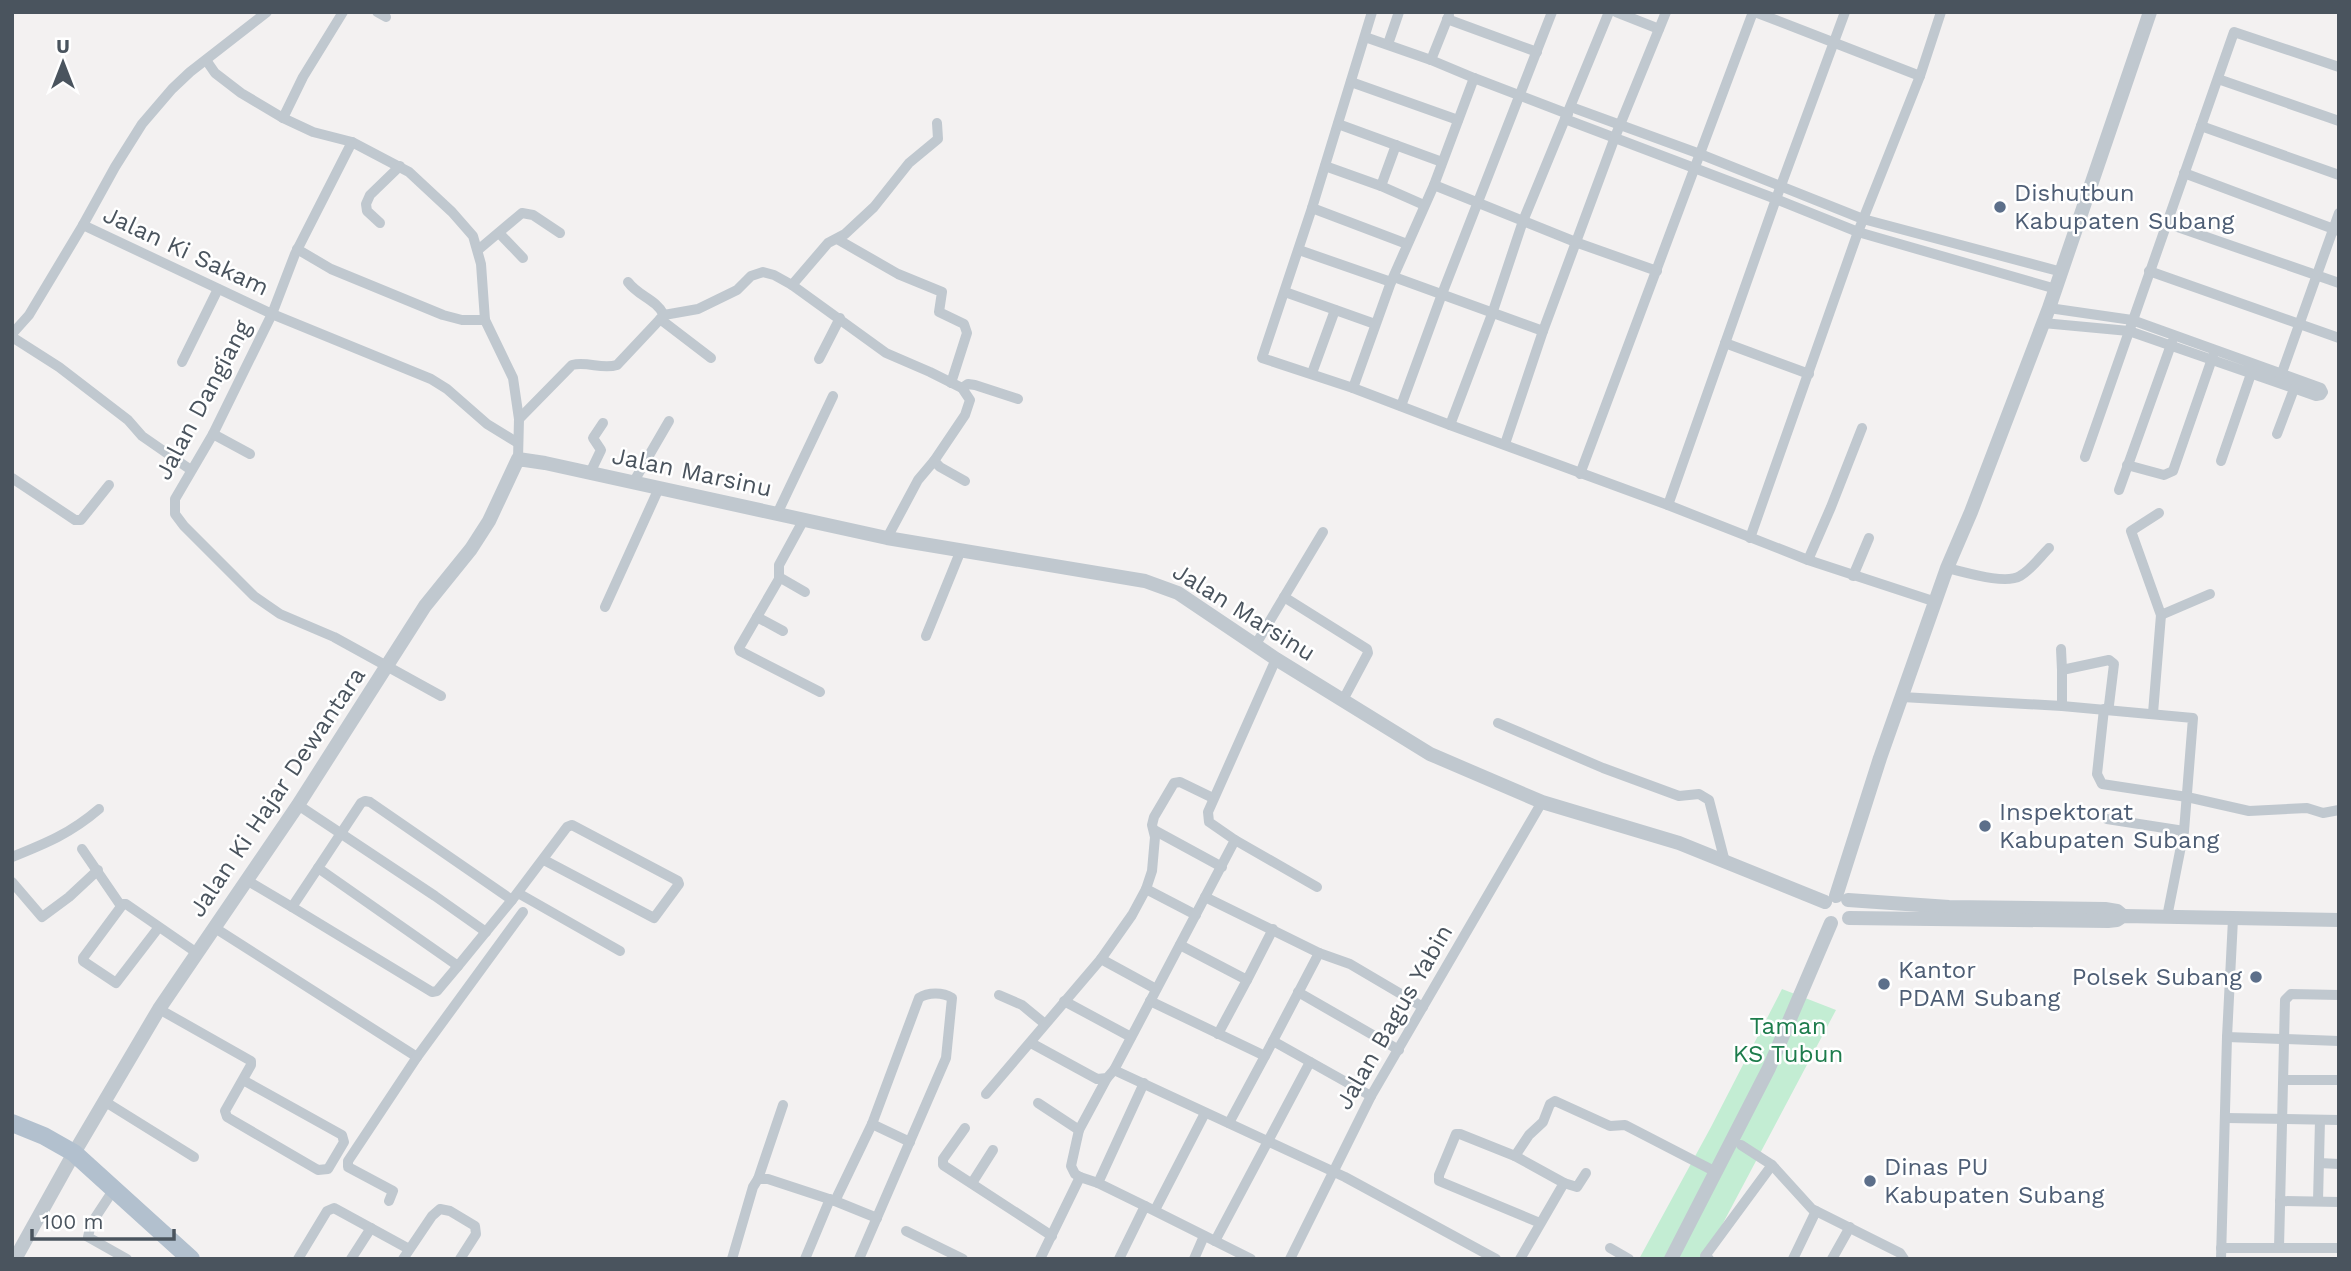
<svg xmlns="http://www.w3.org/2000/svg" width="2351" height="1271" font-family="'Work Sans',sans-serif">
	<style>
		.green { fill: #c3edd3 }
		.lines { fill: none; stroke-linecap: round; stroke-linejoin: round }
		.minor { stroke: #c0c8cf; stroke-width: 10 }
		.tertiary { stroke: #c0c8cf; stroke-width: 14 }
		.primary { stroke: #b2c0ce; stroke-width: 18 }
		.service-dot { fill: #5c6f8a; stroke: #fff; stroke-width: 2.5 }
		.labels { text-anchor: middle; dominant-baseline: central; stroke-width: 5; stroke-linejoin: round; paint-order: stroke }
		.service-label { font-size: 24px; fill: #4e5e75; stroke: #fff; text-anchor: start }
		.street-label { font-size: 24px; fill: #4a545e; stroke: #fff }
		.park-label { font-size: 24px; fill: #1d7c4c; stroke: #fff }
	</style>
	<rect width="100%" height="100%" fill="#f3f1f1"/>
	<!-- green -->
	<path class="green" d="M1782 989 1836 1010 1704 1259H1639L1711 1127Z"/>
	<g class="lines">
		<!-- minor -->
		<g class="minor">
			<path d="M377 12 386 17"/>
			<path d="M1372 12 1312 208 1262 358 1353 388 1450 425 1668 505 1808 560 1936 602"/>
			<path d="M1616 12 1659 29"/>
			<path d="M1755 12 1920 76"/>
			<path d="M1447 19 1537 52"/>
			<path d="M1365 37 1431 60 1474 78 1568 114"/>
			<path d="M1388 44 1399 12"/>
			<path d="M206 60 215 73 241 93 283 118 313 132 352 142 409 172 452 212 473 236 481 264 485 320 513 378 519 419 518 459"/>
			<path d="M1431 60 1449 15"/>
			<path d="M2218 79 2339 121"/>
			<path d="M1351 82 1458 120"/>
			<path d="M1571 107 1700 154 1863 219 2062 272"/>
			<path d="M283 118 303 77 343 12"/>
			<path d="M1565 119 1776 199 1858 232 2056 289"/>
			<path d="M1338 124 1442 162"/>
			<path d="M2201 126 2339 175"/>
			<path d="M352 142 295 254 272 314 213 434 175 499V514L184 526 254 596 280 614 334 637 441 696"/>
			<path d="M1325 166 1381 186 1424 205"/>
			<path d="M2184 173 2339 231"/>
			<path d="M1434 185 1578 243 1657 271"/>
			<path d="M1381 186 1396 145"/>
			<path d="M1312 208 1407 244"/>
			<path d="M380 223 367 211 366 204 370 195 400 166"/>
			<path d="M2166 223 2339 283"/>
			<path d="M83 225 272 314 431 379 447 389 487 424 518 443"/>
			<path d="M500 234 523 258"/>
			<path d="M837 239 898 274 942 292 939 312 964 324 967 333 951 383"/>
			<path d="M297 249 331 269 443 315 462 320H485"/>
			<path d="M478 250 522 213 533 215 560 233"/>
			<path d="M1299 250 1391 282"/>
			<path d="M2149 271 2339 338"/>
			<path d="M1394 277 1543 331"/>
			<path d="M628 282C638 296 656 299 664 315"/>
			<path d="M792 285 828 243 845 234 874 207 909 163 938 139 937 123"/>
			<path d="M1285 292 1375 324"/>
			<path d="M660 319 711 358"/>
			<path d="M2043 323 2129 331 2316 396 2321 395 2323 392 2321 388 2132 320 2049 308"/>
			<path d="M12 334 29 315 83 225 115 167 142 124 172 89 190 72 267 12"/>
			<path d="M12 337 59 367 128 420 142 436 191 470"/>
			<path d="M1725 343 1809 374"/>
			<path d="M819 359 840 318"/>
			<path d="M182 362 218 289"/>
			<path d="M1312 373 1335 310"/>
			<path d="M2279 381 2339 213"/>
			<path d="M962 388 968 384 975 385 1018 399"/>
			<path d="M1353 388 1391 282 1434 185 1474 78"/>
			<path d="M1401 406 1442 294 1552 12"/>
			<path d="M519 419 572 365C588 361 602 370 617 365L664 315 698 309 737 290 751 276 763 272 774 275 792 285 886 353 930 372 962 388 970 400 965 415 934 461"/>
			<path d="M1450 425 1492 314 1523 221 1609 12"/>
			<path d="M213 434 250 454"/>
			<path d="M2277 434 2294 389"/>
			<path d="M1505 444 1543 331 1615 137 1666 12"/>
			<path d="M2085 457 2234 32 2339 67"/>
			<path d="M2221 461 2252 371"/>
			<path d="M2127 465 2164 475 2173 471 2213 356"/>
			<path d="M590 473 601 450 593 438 603 423"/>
			<path d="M1580 474 1753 12"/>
			<path d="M12 478 75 520H81L109 485"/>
			<path d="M633 483 669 421"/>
			<path d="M2119 490 2172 342"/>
			<path d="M1668 505 1776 199 1845 12"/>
			<path d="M777 514 833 396"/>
			<path d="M803 521 779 565V579L739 648 740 651 820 692"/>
			<path d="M887 538 918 480 934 461 940 467 965 481"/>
			<path d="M1750 538 1858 232 1920 76 1941 12"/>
			<path d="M1808 560 1831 507 1862 428"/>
			<path d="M1947 568C1965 572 2005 585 2020 576 2031 570 2040 557 2049 548"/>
			<path d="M1853 576 1869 538"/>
			<path d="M779 577 805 592"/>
			<path d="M1284 597 1367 649 1368 653 1343 700"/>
			<path d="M605 607 659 488"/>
			<path d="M2161 615 2210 594"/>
			<path d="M757 617 783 631"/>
			<path d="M926 636 961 550"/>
			<path d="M1256 644 1323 532"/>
			<path d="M2061 649 2062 670"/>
			<path d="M1902 697 2062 706 2193 718 2184 831 2167 917"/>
			<path d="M2062 706V670L2109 660 2114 664 2109 705 2106 710"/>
			<path d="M2104 709 2097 774 2102 784 2187 797 2249 811 2307 808 2323 813 2339 810"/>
			<path d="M2153 713 2161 615 2131 531 2159 513"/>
			<path d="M1498 723 1603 768 1679 796 1699 794 1709 800 1725 862"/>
			<path d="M365 801 370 802 512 900 458 966 318 868 361 803Z"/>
			<path d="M298 805 435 896 486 932"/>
			<path d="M2107 819 2184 831"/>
			<path d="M1154 830 1222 867"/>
			<path d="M1235 840 1317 887"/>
			<path d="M82 849 121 906"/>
			<path d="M12 857C47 843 71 833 99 809"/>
			<path d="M318 868 292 907 432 992 437 991 458 966"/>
			<path d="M248 881 292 907"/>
			<path d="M12 882 42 917 69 897 98 870"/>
			<path d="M1146 889 1196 915"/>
			<path d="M518 893 620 951"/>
			<path d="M1205 897 1319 953 1350 964 1423 1007"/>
			<path d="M512 900 567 827 572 825 678 881 679 884 654 918 544 860"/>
			<path d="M159 927 116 983 83 961V958L123 904H126L197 953"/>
			<path d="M215 928 417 1057"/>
			<path d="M1180 945 1247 980 1273 929"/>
			<path d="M1101 959 1132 915 1146 889 1152 871 1155 837 1152 825 1154 817 1174 783 1180 782 1213 798"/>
			<path d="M1298 992 1399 1050"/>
			<path d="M999 995 1022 1005 1045 1024"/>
			<path d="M1064 1001 1131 1037"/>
			<path d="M1150 1001 1265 1056 1319 953"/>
			<path d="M159 1009 251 1061V1065L225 1111 227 1117 318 1170 328 1169 344 1142 342 1135 243 1080"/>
			<path d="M1218 1034 1247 980"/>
			<path d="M2227 1037 2339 1041"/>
			<path d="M1273 1041 1371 1096"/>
			<path d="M1031 1043 1097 1079 1107 1078 1114 1070 1235 840 1209 822 1208 812 1276 659"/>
			<path d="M1114 1070 1345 1177 1496 1259"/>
			<path d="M2284 1080H2339"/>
			<path d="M1144 1083 1098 1183 1145 1206"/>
			<path d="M986 1094 1101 959 1156 989"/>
			<path d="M104 1101 194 1157"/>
			<path d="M1038 1103 1079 1130"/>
			<path d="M2226 1118 2339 1120"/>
			<path d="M1229 1123 1265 1056"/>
			<path d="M872 1124 910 1142"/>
			<path d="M965 1128 943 1159V1165L1052 1236"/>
			<path d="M1515 1156 1529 1135 1543 1122 1550 1104 1555 1101 1610 1126 1625 1125 1716 1172"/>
			<path d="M2319 1163 2339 1164"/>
			<path d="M1772 1165 1812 1209 1900 1253 1904 1259"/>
			<path d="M1080 1177 1075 1174 1071 1166 1079 1130 1107 1078"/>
			<path d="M758 1179 783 1105"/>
			<path d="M972 1183 993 1150"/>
			<path d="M1564 1183 1577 1187 1586 1173"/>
			<path d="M114 1189 91 1224 88 1237 127 1259"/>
			<path d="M389 1201 393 1191 348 1167V1161L417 1057 523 912"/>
			<path d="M835 1201 872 1124 919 998C928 992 943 992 952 998L946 1058 859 1259"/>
			<path d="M2280 1201 2339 1202"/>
			<path d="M2318 1201 2320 1120"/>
			<path d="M1155 1210 1205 1113"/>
			<path d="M906 1231 963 1259"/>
			<path d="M1215 1241 1310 1062"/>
			<path d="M1610 1248 1629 1259"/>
			<path d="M2221 1248H2339"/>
			<path d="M2279 1248 2285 1000 2291 994 2339 995"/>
			<path d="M298 1259 327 1211 334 1208 409 1249"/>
			<path d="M351 1259 371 1228"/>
			<path d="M403 1259 432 1216 440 1209 450 1211 475 1226 476 1234 460 1259"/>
			<path d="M732 1259 753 1187 758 1179H768L835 1201 877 1218"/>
			<path d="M805 1259 830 1199"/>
			<path d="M1040 1259 1080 1177 1098 1183"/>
			<path d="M1119 1259 1145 1206 1251 1259"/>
			<path d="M1194 1259 1204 1236"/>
			<path d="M1290 1259 1371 1096 1542 802"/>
			<path d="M1520 1259 1564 1183 1515 1156 1460 1134H1456L1439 1175V1181L1540 1223"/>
			<path d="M1709 1259 1705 1256 1772 1165 1741 1145"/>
			<path d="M1793 1259 1816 1211"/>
			<path d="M1832 1259 1850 1227"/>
			<path d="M2221 1259 2227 1037 2233 919"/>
		</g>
		<!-- tertiary -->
		<g class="tertiary">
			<path d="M1836 896 1880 758 1947 568 1971 512 2049 308 2150 12"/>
			<path d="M1848 900 1949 907 2105 909 2117 911 2123 916"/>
			<path d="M1849 918 2108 921 2117 920 2123 916 2339 920"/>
			<path d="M15 1259 74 1153 159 1009 298 805 425 606 471 549 489 521 518 459 545 463 887 538 1145 581 1178 593 1276 659 1430 754 1542 802 1679 843 1825 902"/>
			<path d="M1671 1259 1769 1068 1831 923"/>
		</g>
		<!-- primary -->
		<path class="primary" d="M12 1123 44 1136 74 1153 191 1259"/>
	</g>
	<!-- markers -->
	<g class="service-dot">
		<circle cx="2000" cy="207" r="7"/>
		<circle cx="1985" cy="826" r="7"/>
		<circle cx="2256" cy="977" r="7"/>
		<circle cx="1884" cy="984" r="7"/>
		<circle cx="1870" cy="1181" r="7"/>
	</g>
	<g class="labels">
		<!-- service labels -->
		<g class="service-label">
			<text x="2014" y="193">Dishutbun<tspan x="2014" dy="28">Kabupaten Subang</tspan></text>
			<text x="1999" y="812">Inspektorat<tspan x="1999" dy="28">Kabupaten Subang</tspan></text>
			<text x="1898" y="970">Kantor<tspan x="1898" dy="28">PDAM Subang</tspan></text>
			<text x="2242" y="977" text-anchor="end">Polsek Subang</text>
			<text x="1884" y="1167">Dinas PU<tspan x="1884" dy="28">Kabupaten Subang</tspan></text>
		</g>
		<!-- street labels -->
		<g class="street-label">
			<text transform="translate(186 251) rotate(25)">Jalan Ki Sakam</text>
			<text transform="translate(203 400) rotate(-62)">Jalan Dangiang</text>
			<text transform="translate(692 472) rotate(12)">Jalan Marsinu</text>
			<text transform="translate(1244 612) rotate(32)">Jalan Marsinu</text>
			<text transform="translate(277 792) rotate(-56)">Jalan Ki Hajar Dewantara</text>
			<text transform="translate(1394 1017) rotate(-60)">Jalan Bagus Yabin</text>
		</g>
		<!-- park labels -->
		<g class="park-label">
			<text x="1788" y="1026">Taman<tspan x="1788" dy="28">KS Tubun</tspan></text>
		</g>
	</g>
	<!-- border -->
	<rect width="2351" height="1271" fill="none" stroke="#4a545e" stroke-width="28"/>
	<!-- north arrow -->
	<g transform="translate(63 63)" stroke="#ffffff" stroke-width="5" paint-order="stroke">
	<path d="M0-5L12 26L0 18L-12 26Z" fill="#4a545e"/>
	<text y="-10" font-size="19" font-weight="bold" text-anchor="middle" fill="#4a545e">U</text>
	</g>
	<!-- scale -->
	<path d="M32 1229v10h142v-10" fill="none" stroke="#4a545e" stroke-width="3.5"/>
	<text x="42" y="1229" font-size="21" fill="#4a545e" stroke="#ffffff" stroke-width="5" paint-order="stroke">100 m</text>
</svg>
